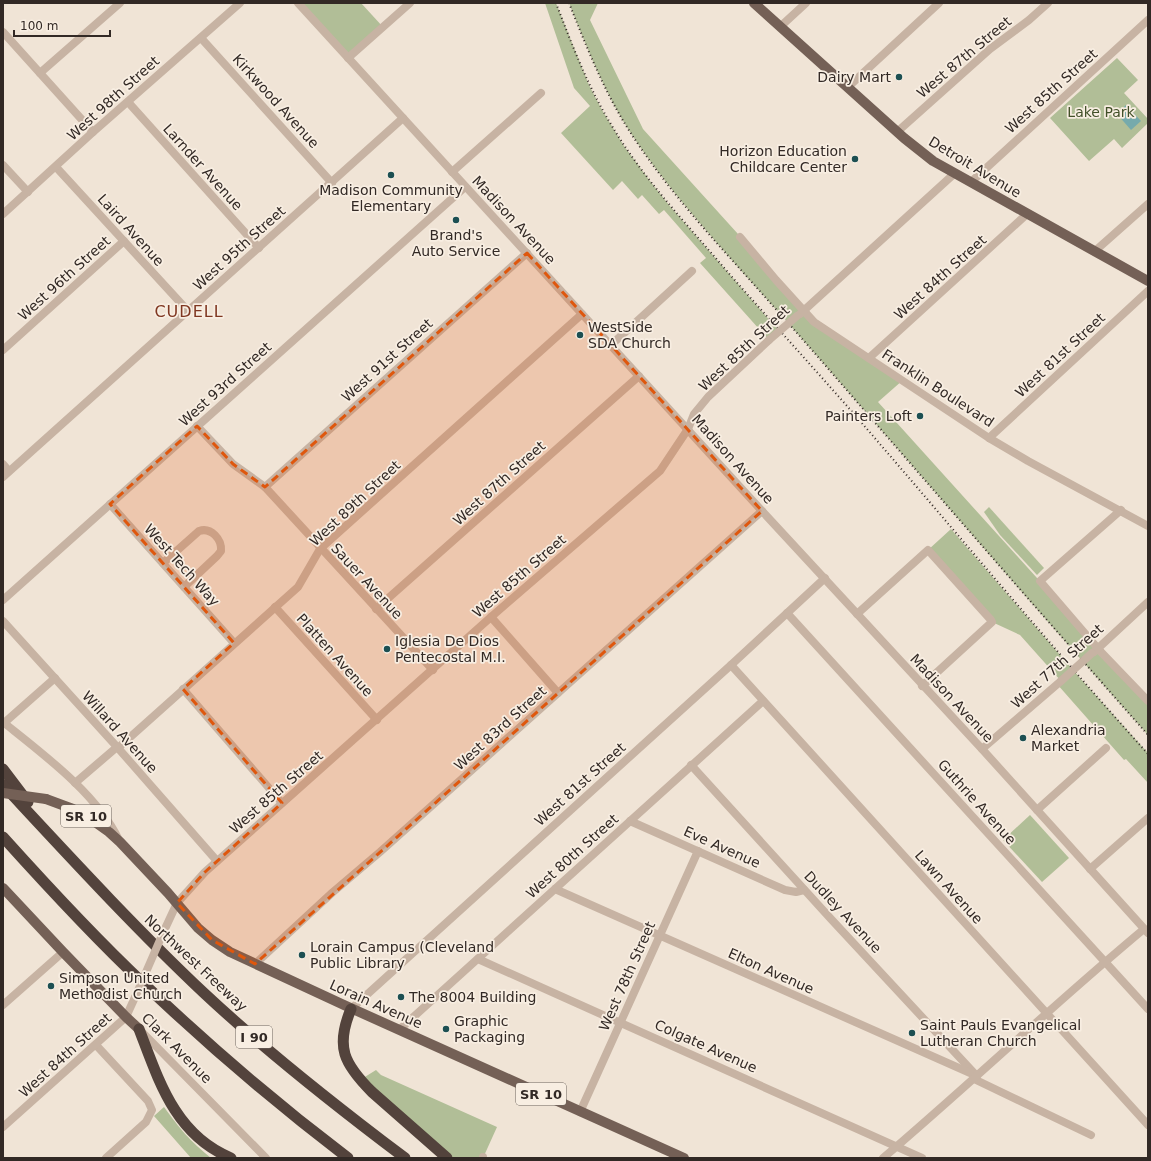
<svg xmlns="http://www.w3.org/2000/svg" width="1151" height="1161" font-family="'DejaVu Sans',sans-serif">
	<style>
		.green { fill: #b1be97 }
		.water { fill: #76aaac }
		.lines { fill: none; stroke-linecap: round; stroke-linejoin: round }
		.minor { stroke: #c7b3a3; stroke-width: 8 }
		.major { stroke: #746056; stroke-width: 10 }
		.highway { stroke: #53433c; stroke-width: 11 }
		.rail { stroke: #322925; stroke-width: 2; stroke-dasharray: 1 3; stroke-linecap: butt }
		.minor-bridge { stroke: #c7b3a3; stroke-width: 8 }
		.major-bridge { stroke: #746056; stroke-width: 10 }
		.marked { fill: #df570d; fill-opacity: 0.2; stroke: #df570d; stroke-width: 3; stroke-dasharray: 8 5; stroke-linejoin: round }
		.poi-dot { fill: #1c4f52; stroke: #f8eee2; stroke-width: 1.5 }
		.labels { text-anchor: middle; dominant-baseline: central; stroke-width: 3.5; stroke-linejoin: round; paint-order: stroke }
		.shield { fill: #f8eee2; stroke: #6d645e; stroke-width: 1 }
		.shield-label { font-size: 13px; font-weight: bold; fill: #322925 }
		.street-label { font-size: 14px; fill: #322925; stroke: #f8eee2 }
		.poi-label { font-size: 14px; fill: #322925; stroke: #f8eee2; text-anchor: start }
		.park-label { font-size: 14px; fill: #425029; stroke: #f8eee2 }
		.quarter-label { font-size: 16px; letter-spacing: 1px; fill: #7f3620; stroke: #f8eee2 }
	</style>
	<rect width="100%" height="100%" fill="#f0e4d6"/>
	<!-- green -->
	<g class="green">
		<path d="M302 3H361L383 27 348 58Z"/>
		<path d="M545 3H556L589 85 602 110 624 146 650 181 669 205 779 331 769 340 700 263 706 258 664 210 659 214 642 195 638 199 622 181 613 190 561 133 590 106 574 88Z"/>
		<path d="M569 3H598L590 20 643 129 738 234 803 310 903 380 878 402 1148 701V735C1045 620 945 503 844 387 811 349 778 311 744 274 705 229 665 185 632 135 605 94 587 48 569 3Z"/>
		<path d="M1117 58 1138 80 1124 93 1148 119V123L1122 148 1114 139 1089 161 1050 118Z"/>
		<path d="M989 507 1044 568 1037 575 1000 535 984 512Z"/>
		<path d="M951 529 1080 678 1148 753V783L1126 759 1124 760 1057 684 1061 681 1020 635 992 622 928 550Z"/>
		<path d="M1030 815 1069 858 1042 882 1003 840Z"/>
		<path d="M376 1070 381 1075 497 1127 483 1158H447L360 1080Z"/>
		<path d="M164 1107C180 1129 190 1141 211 1158H191L154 1116Z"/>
	</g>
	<!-- water -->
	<path class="water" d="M1126 105 1141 121 1131 130 1117 114Z"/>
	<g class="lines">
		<!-- minor -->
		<g class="minor">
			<path d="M298 3 762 511 982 749 1148 933"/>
			<path d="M781 26 806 3"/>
			<path d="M3 32 93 132"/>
			<path d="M201 38 332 183"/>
			<path d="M348 58 410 3"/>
			<path d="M40 73 120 3"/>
			<path d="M848 87 939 3"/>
			<path d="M128 102 259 248"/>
			<path d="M897 132 990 49 1029 20 1048 3"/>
			<path d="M3 165 28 192"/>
			<path d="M56 167 188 311"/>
			<path d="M452 172 541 93"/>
			<path d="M971 182 1148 20"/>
			<path d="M3 214 93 132 240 3"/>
			<path d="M740 237 776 280 814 322 989 438 1028 461 1148 526"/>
			<path d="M1095 251 1148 204"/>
			<path d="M800 314 955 173"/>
			<path d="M611 345 692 271"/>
			<path d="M3 350 124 241"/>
			<path d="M869 358 1027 214"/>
			<path d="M197 426 233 464 265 487 433 670"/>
			<path d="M989 438 1148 291"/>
			<path d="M3 464 9 471"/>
			<path d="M3 477 403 118"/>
			<path d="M265 487 527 253"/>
			<path d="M110 504 234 643"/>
			<path d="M1121 510 1040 581 1101 652 1148 701"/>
			<path d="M163 563 199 531C211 527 222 539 221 551L217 556 184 587"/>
			<path d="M3 600 465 187"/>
			<path d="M275 607 377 720"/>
			<path d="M376 609 639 376"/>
			<path d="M787 613 1148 1009"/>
			<path d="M857 614 928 550 991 620 992 622 922 686"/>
			<path d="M491 617 558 693"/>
			<path d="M3 621 118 748 217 861"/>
			<path d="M1094 652 1148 602"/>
			<path d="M731 665 1148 1125"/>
			<path d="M183 689 282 803"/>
			<path d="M3 722C43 754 97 794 119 840"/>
			<path d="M4 723 55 678"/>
			<path d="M118 748 298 587 320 549 582 314"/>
			<path d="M982 749 1061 681"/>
			<path d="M691 765 831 919 974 1073"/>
			<path d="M75 783 117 747"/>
			<path d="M1037 810 1106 748"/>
			<path d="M630 821 785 890 796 892 804 890"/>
			<path d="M1090 869 1148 818"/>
			<path d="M555 889 977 1076"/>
			<path d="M163 933 177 903 205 872 491 617 660 471 688 429 694 414 708 397 769 340"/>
			<path d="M478 959 922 1158"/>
			<path d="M255 964 333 892 380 852 762 511"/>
			<path d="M3 1005 63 952"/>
			<path d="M351 1009 731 665 825 578"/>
			<path d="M399 1030 763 701"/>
			<path d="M141 1031 266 1158"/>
			<path d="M96 1045 148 1101 152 1110 146 1122 106 1158"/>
			<path d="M974 1079 1091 1135"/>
			<path d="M580 1112 698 851"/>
			<path d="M3 1127 126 1017 136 995"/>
			<path d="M483 1157V1158"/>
			<path d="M883 1158C971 1083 1055 1003 1144 929"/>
		</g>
		<!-- major -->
		<g class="major">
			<path d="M754 3 904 138 933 161 1148 281"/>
			<path d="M46 799 73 809 95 822 109 832 120 842 168 893 198 928 212 940 230 952 344 1005 684 1158"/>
			<path d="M3 888 63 952 126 1017 139 1029"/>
		</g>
		<!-- highway -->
		<g class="highway">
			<path d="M3 769 28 802"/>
			<path d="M3 785C69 856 134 927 204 993 267 1052 336 1106 405 1158"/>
			<path d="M3 837C48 887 94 937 143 983 208 1045 277 1104 348 1158"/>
			<path d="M351 1009C335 1047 344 1064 372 1092L447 1158"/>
			<path d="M139 1029C159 1081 175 1135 231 1158"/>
		</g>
		<!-- rail -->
		<g class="rail">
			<path d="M556 3C572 45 588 87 612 126 638 170 673 209 707 248 755 304 805 358 854 414 952 527 1048 643 1148 754"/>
			<path d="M569 3C587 48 605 94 632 135 664 184 702 227 741 270 774 307 806 343 838 380 941 499 1044 617 1148 735"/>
		</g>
		<!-- minor-bridge -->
		<g class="minor-bridge">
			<path d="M769 340 797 316"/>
			<path d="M1061 681 1092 653"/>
			<path d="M136 995 163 933"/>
		</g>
		<!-- major-bridge -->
		<path class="major-bridge" d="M3 793 46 799"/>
	</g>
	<!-- marked area -->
	<path class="marked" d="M527 253 762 511 255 964 212 940 177 903 205 872 282 803 183 689 234 643 110 504 197 426 233 464 265 487Z"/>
	<!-- markers -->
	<g class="poi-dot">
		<circle cx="899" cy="77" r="4"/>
		<circle cx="855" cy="159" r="4"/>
		<circle cx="391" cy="175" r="4"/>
		<circle cx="456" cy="220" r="4"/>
		<circle cx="580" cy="335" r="4"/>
		<circle cx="920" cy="416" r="4"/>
		<circle cx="387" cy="649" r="4"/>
		<circle cx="1023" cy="738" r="4"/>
		<circle cx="302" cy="955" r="4"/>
		<circle cx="51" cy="986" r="4"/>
		<circle cx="401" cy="997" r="4"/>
		<circle cx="446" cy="1029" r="4"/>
		<circle cx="912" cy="1033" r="4"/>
	</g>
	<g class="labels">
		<!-- shield labels -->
		<g class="shield">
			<rect x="61" y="805" width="50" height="22" rx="3"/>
			<rect x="236" y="1026" width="36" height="22" rx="3"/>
			<rect x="516" y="1083" width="50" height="22" rx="3"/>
		</g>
		<g class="shield-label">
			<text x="86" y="816">SR 10</text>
			<text x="254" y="1037">I 90</text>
			<text x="541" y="1094">SR 10</text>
		</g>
		<!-- street labels -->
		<g class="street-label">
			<text transform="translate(964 57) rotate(-40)">West 87th Street</text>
			<text transform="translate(1051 91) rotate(-42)">West 85th Street</text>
			<text transform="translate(113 98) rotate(-42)">West 98th Street</text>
			<text transform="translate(276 101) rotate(48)">Kirkwood Avenue</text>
			<text transform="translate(203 167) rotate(48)">Larnder Avenue</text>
			<text transform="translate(975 167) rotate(31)">Detroit Avenue</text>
			<text transform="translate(514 220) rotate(47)">Madison Avenue</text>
			<text transform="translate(131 230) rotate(48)">Laird Avenue</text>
			<text transform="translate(239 248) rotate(-42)">West 95th Street</text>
			<text transform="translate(940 277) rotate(-42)">West 84th Street</text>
			<text transform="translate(64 278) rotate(-42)">West 96th Street</text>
			<text transform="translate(744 348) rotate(-43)">West 85th Street</text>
			<text transform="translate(1060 355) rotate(-43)">West 81st Street</text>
			<text transform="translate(387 360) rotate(-42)">West 91st Street</text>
			<text transform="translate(225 384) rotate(-42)">West 93rd Street</text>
			<text transform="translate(938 388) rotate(33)">Franklin Boulevard</text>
			<text transform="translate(733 459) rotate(48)">Madison Avenue</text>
			<text transform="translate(499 483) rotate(-42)">West 87th Street</text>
			<text transform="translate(355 503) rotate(-43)">West 89th Street</text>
			<text transform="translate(182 565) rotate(48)">West Tech Way</text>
			<text transform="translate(519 576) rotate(-41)">West 85th Street</text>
			<text transform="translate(367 581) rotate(47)">Sauer Avenue</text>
			<text transform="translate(335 655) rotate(48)">Platten Avenue</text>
			<text transform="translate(1057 666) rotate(-42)">West 77th Street</text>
			<text transform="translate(952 698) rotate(47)">Madison Avenue</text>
			<text transform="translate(500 728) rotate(-42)">West 83rd Street</text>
			<text transform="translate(120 732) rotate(48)">Willard Avenue</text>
			<text transform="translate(580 784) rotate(-42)">West 81st Street</text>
			<text transform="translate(276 792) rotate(-41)">West 85th Street</text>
			<text transform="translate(977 802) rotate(48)">Guthrie Avenue</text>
			<text transform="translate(722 847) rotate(24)">Eve Avenue</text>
			<text transform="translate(572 856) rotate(-42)">West 80th Street</text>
			<text transform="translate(949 887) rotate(48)">Lawn Avenue</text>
			<text transform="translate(843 912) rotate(47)">Dudley Avenue</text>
			<text transform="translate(196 963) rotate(43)">Northwest Freeway</text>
			<text transform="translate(771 971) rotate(24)">Elton Avenue</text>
			<text transform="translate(627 976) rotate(-66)">West 78th Street</text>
			<text transform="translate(376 1004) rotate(24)">Lorain Avenue</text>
			<text transform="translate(706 1046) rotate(24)">Colgate Avenue</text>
			<text transform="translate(177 1048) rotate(45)">Clark Avenue</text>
			<text transform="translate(65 1055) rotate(-42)">West 84th Street</text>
		</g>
		<!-- poi labels -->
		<g class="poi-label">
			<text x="891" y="77" text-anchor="end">Dairy Mart</text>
			<text x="847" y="151" text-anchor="end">Horizon Education<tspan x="847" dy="16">Childcare Center</tspan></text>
			<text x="391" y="190" text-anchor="middle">Madison Community<tspan x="391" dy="16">Elementary</tspan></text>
			<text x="456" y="235" text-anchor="middle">Brand's<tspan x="456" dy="16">Auto Service</tspan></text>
			<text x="588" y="327">WestSide<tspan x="588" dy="16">SDA Church</tspan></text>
			<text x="912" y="416" text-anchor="end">Painters Loft</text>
			<text x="395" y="641">Iglesia De Dios<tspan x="395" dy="16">Pentecostal M.I.</tspan></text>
			<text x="1031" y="730">Alexandria<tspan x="1031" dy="16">Market</tspan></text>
			<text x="310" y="947">Lorain Campus (Cleveland<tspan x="310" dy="16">Public Library</tspan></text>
			<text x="59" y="978">Simpson United<tspan x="59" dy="16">Methodist Church</tspan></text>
			<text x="409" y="997">The 8004 Building</text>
			<text x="454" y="1021">Graphic<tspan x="454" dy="16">Packaging</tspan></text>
			<text x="920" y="1025">Saint Pauls Evangelical<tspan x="920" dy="16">Lutheran Church</tspan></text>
		</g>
		<!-- park labels -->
		<g class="park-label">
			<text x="1101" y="112">Lake Park</text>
		</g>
		<!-- quarter labels -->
		<g class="quarter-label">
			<text x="189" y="311">CUDELL</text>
		</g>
	</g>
	<!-- border -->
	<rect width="1151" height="1161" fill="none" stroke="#322925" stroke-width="8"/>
	<!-- scale -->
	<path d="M14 30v6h96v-6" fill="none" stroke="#322925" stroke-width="2"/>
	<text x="20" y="30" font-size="12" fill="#322925" stroke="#f8eee2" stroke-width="3" paint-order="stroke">100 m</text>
</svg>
